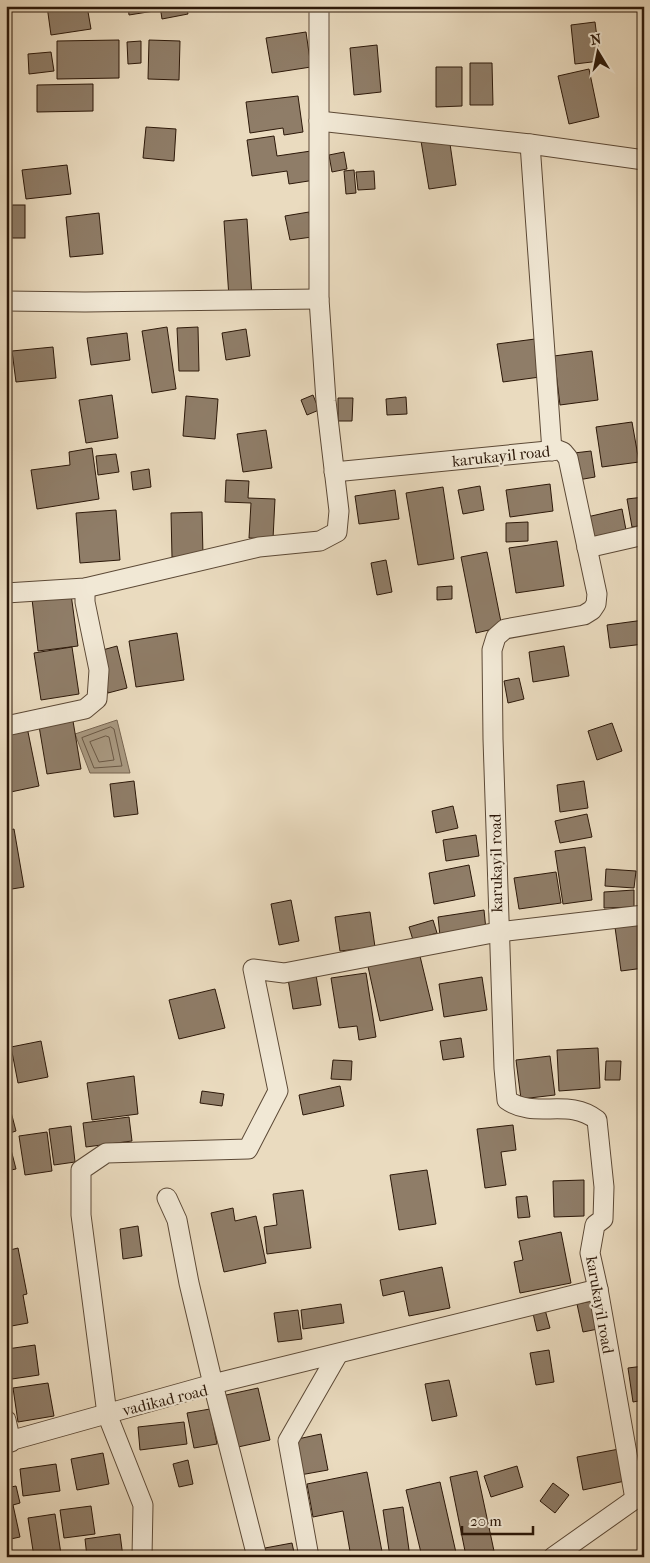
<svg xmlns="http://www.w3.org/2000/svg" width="650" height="1563" font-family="'IM FELL French Canon',serif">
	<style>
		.water { fill: #a99981; stroke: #776551 }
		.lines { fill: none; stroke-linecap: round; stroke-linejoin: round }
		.shore { stroke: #6a5845; stroke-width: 1 }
		.building { fill: #8f7d68; stroke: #2c1809 }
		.street-casing { stroke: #5c4936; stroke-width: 21 }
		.street { stroke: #f1e8d5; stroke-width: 19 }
		.labels { text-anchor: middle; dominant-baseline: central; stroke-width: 4.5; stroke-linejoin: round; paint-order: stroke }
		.street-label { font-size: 16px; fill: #2c1809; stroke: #f1e8d5 }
	</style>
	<rect width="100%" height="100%" fill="#eadbbf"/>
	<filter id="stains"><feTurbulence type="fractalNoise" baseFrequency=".004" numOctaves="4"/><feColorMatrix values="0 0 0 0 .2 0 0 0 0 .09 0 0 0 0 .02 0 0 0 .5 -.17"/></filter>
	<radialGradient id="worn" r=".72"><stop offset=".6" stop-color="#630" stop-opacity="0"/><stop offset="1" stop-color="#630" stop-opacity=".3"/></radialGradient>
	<!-- water -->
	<path class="water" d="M117 720 130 773H90L75 734Z"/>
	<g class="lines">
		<!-- shore -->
		<g class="shore">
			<path d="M111 727 114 729 122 766 94 768 82 738Z"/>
			<path d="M106 736 109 737 114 760 99 762 90 742Z"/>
		</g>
	</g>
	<!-- building -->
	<g class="building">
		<path d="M47 6H87L91 29 51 35Z"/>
		<path d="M128 6H153L154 11 129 15Z"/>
		<path d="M160 6H186L188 14 162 19Z"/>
		<path d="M595 22 600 61 575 64 571 25Z"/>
		<path d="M306 32 311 67 272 73 266 38Z"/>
		<path d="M119 40V78L57 79V41Z"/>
		<path d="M149 40 180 41 179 80 148 79Z"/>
		<path d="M141 41V63L128 64 127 42Z"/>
		<path d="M377 45 381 92 354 95 350 48Z"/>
		<path d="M51 52 54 71 29 74 28 54Z"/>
		<path d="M470 63H492L493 105H470Z"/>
		<path d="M436 67H462V106L436 107Z"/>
		<path d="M589 69 599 117 569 124 558 76Z"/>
		<path d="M93 84V111L37 112V85Z"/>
		<path d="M298 96 303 132 284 135 283 128 250 133 246 102Z"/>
		<path d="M146 127 176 129 174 161 143 158Z"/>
		<path d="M274 136 277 156 311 151 315 180 289 184 287 171 252 176 247 140Z"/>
		<path d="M449 137 456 185 429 189 421 141Z"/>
		<path d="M344 152 347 169 332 172 329 155Z"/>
		<path d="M67 165 71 194 26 199 22 170Z"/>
		<path d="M354 170 356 193 346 194 344 171Z"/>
		<path d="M374 171 375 189 358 190 356 172Z"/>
		<rect x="12" y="205" width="13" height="33"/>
		<path d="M309 212 312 237 290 240 285 216Z"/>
		<path d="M99 213 103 254 70 257 66 217Z"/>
		<path d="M247 219 252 297 229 298 224 221Z"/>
		<path d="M167 327 176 389 152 393 142 331Z"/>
		<path d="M198 327 199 371H179L177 328Z"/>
		<path d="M246 329 250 356 226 360 222 333Z"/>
		<path d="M127 333 130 360 91 365 87 338Z"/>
		<path d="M535 339 540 377 503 382 497 344Z"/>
		<path d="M53 347 56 378 16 382 12 351Z"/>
		<path d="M592 351 598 400 560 405 554 356Z"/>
		<path d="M112 395 118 438 86 443 79 400Z"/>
		<path d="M313 395 319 410 307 415 301 400Z"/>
		<path d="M186 396 218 399 215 439 183 436Z"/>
		<path d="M406 397 407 414 387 415 386 399Z"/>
		<path d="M338 398H353L352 421H338Z"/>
		<path d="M632 422 639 462 602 467 596 427Z"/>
		<path d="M266 430 272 468 243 472 237 434Z"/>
		<path d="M92 448 99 499 37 509 31 470 70 465 69 452Z"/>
		<path d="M591 451 595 477 578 480 574 453Z"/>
		<path d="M116 454 119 472 98 475 96 456Z"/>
		<path d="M149 469 151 487 133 490 131 472Z"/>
		<path d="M226 480 249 481 248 498 275 499 273 539 249 538 251 503 225 502Z"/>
		<path d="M550 484 553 511 510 517 506 490Z"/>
		<path d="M480 486 484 510 463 514 458 490Z"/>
		<path d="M443 487 454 559 418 565 406 493Z"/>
		<path d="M395 490 399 519 359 524 355 496Z"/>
		<path d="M644 497V525L632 527 627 499Z"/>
		<path d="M622 509 626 530 592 537 587 517Z"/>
		<path d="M116 510 120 560 80 563 76 513Z"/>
		<path d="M202 512 203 556 172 557 171 513Z"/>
		<path d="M528 522V541L506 542V523Z"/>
		<path d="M557 541 564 586 516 593 509 548Z"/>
		<path d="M487 552 502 627 476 633 461 557Z"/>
		<path d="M386 560 392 592 377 595 371 563Z"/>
		<path d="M452 586V599L437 600V587Z"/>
		<path d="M71 594 78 646 38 651 32 599Z"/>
		<path d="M644 620V644L610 648 607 625Z"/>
		<path d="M177 633 184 680 136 687 129 641Z"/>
		<path d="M117 646 127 688 108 693 99 651Z"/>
		<path d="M564 646 569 676 533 682 529 652Z"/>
		<path d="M72 647 79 694 41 700 34 653Z"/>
		<path d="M519 678 524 699 508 703 504 681Z"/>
		<path d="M73 721 81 769 47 774 39 726Z"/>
		<path d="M612 723 622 751 597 760 588 731Z"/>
		<path d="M27 727 39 786 6 793V732Z"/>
		<path d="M134 781 138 814 114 817 110 784Z"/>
		<path d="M584 781 588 808 560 812 557 785Z"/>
		<path d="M453 806 458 828 436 833 432 811Z"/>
		<path d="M587 814 592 837 560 843 555 821Z"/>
		<path d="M14 829 24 887 6 890V831Z"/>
		<path d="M476 835 479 856 446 861 443 840Z"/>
		<path d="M585 847 592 900 563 904 555 851Z"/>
		<path d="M469 865 475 896 434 904 429 873Z"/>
		<path d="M606 869 636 871 634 888 605 886Z"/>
		<path d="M556 872 561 903 519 909 514 878Z"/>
		<path d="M634 890V907L604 908V892Z"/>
		<path d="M291 900 299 941 279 945 271 904Z"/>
		<path d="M484 910 486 930 440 936 438 917Z"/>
		<path d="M370 912 375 947 340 951 335 917Z"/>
		<path d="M638 917 640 927H644V968L621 971 614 920Z"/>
		<path d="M433 920 437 933 413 940 409 927Z"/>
		<path d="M419 952 433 1010 380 1021 367 962Z"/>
		<path d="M366 973 376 1037 359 1040 357 1026 339 1028 331 978Z"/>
		<path d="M316 975 321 1005 293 1009 288 979Z"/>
		<path d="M482 977 487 1010 444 1017 439 984Z"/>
		<path d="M215 989 225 1028 179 1039 169 1000Z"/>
		<path d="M461 1038 464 1057 443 1060 440 1041Z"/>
		<path d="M41 1041 48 1077 18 1083 11 1047Z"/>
		<path d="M598 1048 600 1088 559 1091 557 1050Z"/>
		<path d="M550 1056 555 1095 521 1099 516 1060Z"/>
		<path d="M333 1060 352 1061 351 1080 331 1079Z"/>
		<path d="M606 1061H621L620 1080H605Z"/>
		<path d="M134 1076 138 1114 92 1120 87 1083Z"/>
		<path d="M340 1086 344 1106 303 1115 299 1095Z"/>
		<path d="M202 1091 224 1094 222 1106 200 1103Z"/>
		<path d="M10 1108 16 1131 7 1134 16 1169 6 1171V1109Z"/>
		<path d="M129 1117 132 1141 86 1147 83 1123Z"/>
		<path d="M513 1125 516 1150 501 1152 506 1185 485 1188 477 1129Z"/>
		<path d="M71 1126 75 1162 54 1165 49 1129Z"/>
		<path d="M47 1132 52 1171 25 1175 19 1136Z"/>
		<path d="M427 1170 436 1224 399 1230 390 1175Z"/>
		<path d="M584 1180V1216L554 1217 553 1181Z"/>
		<path d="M303 1190 311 1248 267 1254 264 1227 277 1225 273 1194Z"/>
		<path d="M527 1196 530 1217 518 1218 516 1197Z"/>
		<path d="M233 1208 235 1221 256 1216 266 1263 224 1272 211 1213Z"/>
		<path d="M138 1226 142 1256 123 1259 120 1229Z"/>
		<path d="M561 1232 571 1283 520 1293 514 1262 523 1260 519 1241Z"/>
		<path d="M18 1248 27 1294 23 1295 28 1323 6 1327V1251Z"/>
		<path d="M442 1267 450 1308 409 1316 404 1291 383 1296 380 1280Z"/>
		<path d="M592 1301 598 1329 583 1332 577 1304Z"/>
		<path d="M341 1304 344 1323 303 1329 301 1310Z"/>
		<path d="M544 1306 550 1328 537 1331 532 1309Z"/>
		<path d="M298 1310 302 1339 278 1342 274 1313Z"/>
		<path d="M35 1345 39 1375 12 1379 7 1349Z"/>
		<path d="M549 1350 554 1382 536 1385 530 1353Z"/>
		<path d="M644 1366V1400L633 1402 628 1368Z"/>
		<path d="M449 1380 457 1416 432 1421 425 1384Z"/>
		<path d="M48 1383 54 1416 18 1422 13 1388Z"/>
		<path d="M258 1388 270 1440 238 1447 226 1395Z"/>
		<path d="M210 1409 217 1444 194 1448 187 1413Z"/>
		<path d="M184 1422 187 1444 140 1450 138 1427Z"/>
		<path d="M321 1434 328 1470 300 1475 293 1440Z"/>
		<path d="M619 1449 625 1481 583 1490 577 1457Z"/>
		<path d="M103 1453 109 1484 77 1490 71 1459Z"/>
		<path d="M188 1460 193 1484 179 1487 173 1464Z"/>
		<path d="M56 1464 60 1491 23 1496 20 1469Z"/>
		<path d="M517 1466 523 1487 491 1497 484 1476Z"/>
		<path d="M477 1471 494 1551 466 1556 450 1477Z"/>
		<path d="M367 1472 383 1557H351L343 1511 313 1517 307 1484Z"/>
		<path d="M440 1482 457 1557H422L406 1490Z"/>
		<path d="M553 1483 569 1495 555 1513 540 1501Z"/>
		<path d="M16 1486 20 1503 13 1505 20 1537 6 1540V1488Z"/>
		<path d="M91 1506 95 1534 64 1538 60 1510Z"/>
		<path d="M403 1507 410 1557H390L383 1510Z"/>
		<path d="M55 1514 61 1554 34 1557 28 1518Z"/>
		<path d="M120 1534 123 1557H87L85 1539Z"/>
		<path d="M292 1543 295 1557H267L265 1548Z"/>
	</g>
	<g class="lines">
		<!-- street casing -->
		<g class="street-casing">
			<g id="street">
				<path d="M319 121 530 144 644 160"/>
				<path d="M530 144 552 451"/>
				<path d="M6 301 85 302 319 299"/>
				<path d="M334 472 558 450 563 452 568 458 597 594 596 604 592 610 584 615 505 629 496 637 492 650 493 739 504 1068 507 1100C535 1120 568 1097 597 1120L604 1187 603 1219 595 1225 590 1253 598 1289 635 1499"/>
				<path d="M587 548 644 535"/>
				<path d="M6 593 85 588 259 547 320 541 337 532 339 511 326 401 319 299V6"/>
				<path d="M6 726 85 709 97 699 99 670 85 602V588"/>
				<path d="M167 1198 177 1220 189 1283 213 1384 598 1289"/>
				<path d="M6 1420 11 1442"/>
				<path d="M6 1442 213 1384 257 1557"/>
				<path d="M142 1557 143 1505 107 1414 81 1215V1170L106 1153 248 1149 278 1091 253 969 284 973 498 932 644 915"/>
				<path d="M309 1557 288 1441 338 1354"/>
				<path d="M553 1557 635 1499 644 1497"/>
			</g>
		</g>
		<!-- street -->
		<use href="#street" class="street"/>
	</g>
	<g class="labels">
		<!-- street labels -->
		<g class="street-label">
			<text transform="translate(501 456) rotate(-6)">karukayil road</text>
			<text transform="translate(496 863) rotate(-91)">karukayil road</text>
			<text transform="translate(600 1305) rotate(80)">karukayil road</text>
			<text transform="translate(165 1400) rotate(-14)">vadikad road</text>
		</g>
	</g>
	<!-- margin -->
	<rect width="650" height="1563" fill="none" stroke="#eadbbf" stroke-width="25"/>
	<rect x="8" y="8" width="635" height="1548" fill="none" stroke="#2c1809" stroke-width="2.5"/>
	<rect x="12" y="12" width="625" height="1538" fill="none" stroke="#2c1809"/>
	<!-- north arrow -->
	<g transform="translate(598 52) rotate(350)" stroke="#f1e8d5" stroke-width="4" paint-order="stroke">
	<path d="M0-4L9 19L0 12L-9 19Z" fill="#2c1809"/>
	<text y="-8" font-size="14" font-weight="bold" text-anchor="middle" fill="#2c1809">N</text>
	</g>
	<!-- scale -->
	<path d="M462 1526v8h71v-8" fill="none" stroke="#2c1809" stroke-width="2.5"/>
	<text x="470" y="1526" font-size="15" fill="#2c1809" stroke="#f1e8d5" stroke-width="4" paint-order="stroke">20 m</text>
	<rect width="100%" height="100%" filter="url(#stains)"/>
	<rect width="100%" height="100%" fill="url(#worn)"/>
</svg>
